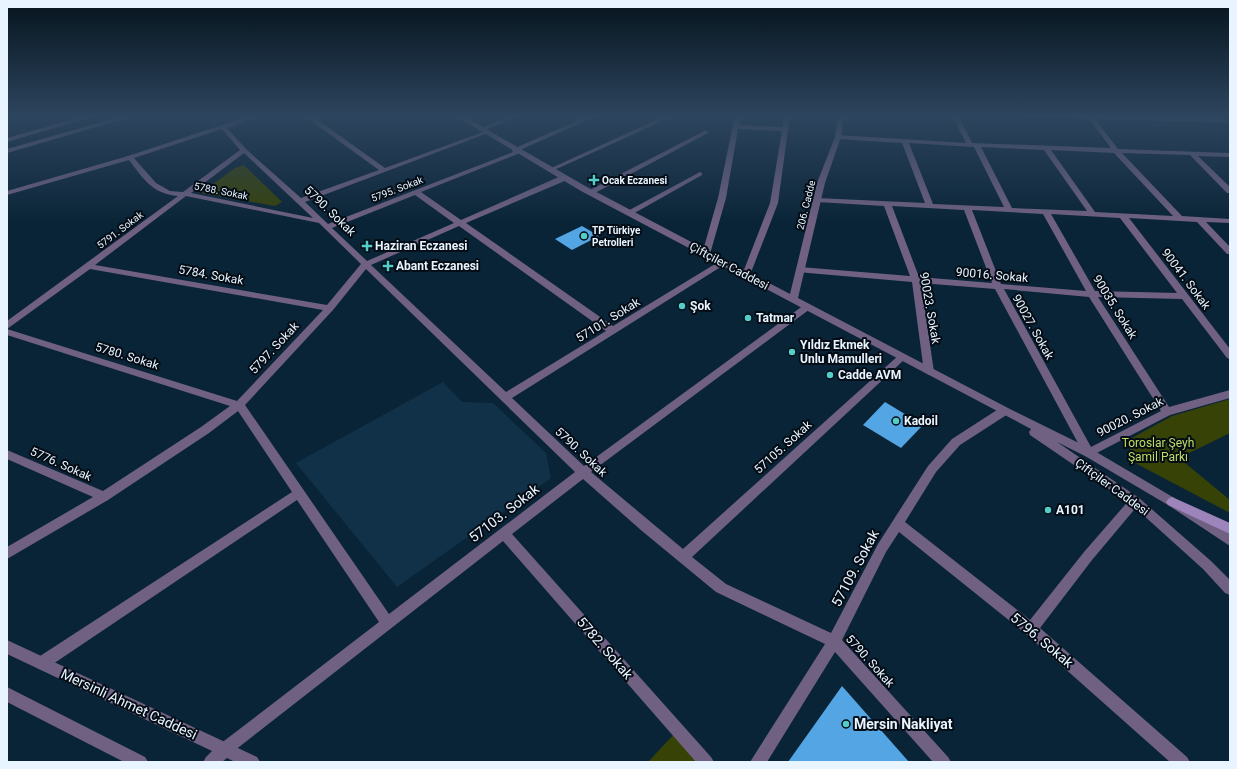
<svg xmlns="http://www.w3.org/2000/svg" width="1237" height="769" font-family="Roboto,sans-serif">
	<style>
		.built { fill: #103148 }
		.green { fill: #374207 }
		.building { fill: #53a5e4 }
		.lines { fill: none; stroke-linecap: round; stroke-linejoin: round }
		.minor { fill: #706182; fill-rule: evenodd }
		.tertiary { fill: #706182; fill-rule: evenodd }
		.secondary { fill: #9d84ba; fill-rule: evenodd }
		.poi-dot { fill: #54cdc8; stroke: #040c15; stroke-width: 1.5 }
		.labels { text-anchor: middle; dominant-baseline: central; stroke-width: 4; stroke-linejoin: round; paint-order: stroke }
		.far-poi-label { font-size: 10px; font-weight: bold; fill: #e8f4ff; stroke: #040c15; text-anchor: start }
		.far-street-label { font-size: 10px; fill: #e8f4ff; stroke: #040c15 }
		.street-label { font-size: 12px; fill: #e8f4ff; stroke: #040c15 }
		.poi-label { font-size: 12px; font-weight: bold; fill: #e8f4ff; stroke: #040c15; text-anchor: start }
		.park-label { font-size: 12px; fill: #c3df63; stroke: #040c15 }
		.near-street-label { font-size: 14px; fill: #e8f4ff; stroke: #040c15 }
		.near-poi-label { font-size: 14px; font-weight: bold; fill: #e8f4ff; stroke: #040c15; text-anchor: start }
	</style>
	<rect width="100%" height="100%" fill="#0a2437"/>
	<!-- built -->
	<path class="built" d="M443 382 462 402 493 403 546 453 551 478 397 587 296 463Z"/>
	<!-- green -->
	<g class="green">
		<path d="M244 165 282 202 275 206 201 193 235 168Z"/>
		<path d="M1230 399V433L1179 458 1230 500V513L1137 464 1130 456V439L1172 416Z"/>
		<path d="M676 732 703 762H648Z"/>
	</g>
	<!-- building -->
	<g class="building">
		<path d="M582 226 599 236 572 250 555 239Z"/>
		<path d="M885 402 923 425 901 448 863 425Z"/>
		<path d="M842 686 909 762H788Z"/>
	</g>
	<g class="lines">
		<!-- minor -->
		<g class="minor">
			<path d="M252 115H262L227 128 246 149 301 198 379 170 303 115H311L385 168 483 132 488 133 305 202 328 224 513 152 512 150 513 149 590 115H599L520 150 521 152 520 153 421 192 461 220 561 176H567V180L466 223 613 326 720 261H726L727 263 512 398 584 466 804 305H810L811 307 810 309 591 472 683 549 899 355H905L907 357 905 359 692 557 726 584 831 633 878 544 928 466 952 439 1000 408H1008L1009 411 1008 414 960 445 936 472 905 522 1030 620 1084 552 1131 498 1135 496 1139 498 1141 501 1139 504 1092 560 1040 628 1187 757 1190 762H1170L1026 634 899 532 886 552 842 640 948 757 951 762H933L835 652 767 762H750L825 644 716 592 642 531 583 479 512 534 711 757 714 762H696L503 541 230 754 225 757 220 754 217 749 220 744 379 622 297 500 47 668 42 670 37 668 35 663 37 658 292 492 238 411 209 433 108 500 7 559V547L93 497 7 459V450L103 491 201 427 230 406 7 335V321L178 196C152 194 143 178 129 160L7 195V191L128 156ZM222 129 240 150 183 192 170 191 156 183 134 158ZM244 153 313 218 191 193ZM415 195 454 223 367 261 332 228ZM186 196 319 223 361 264 327 305 95 265ZM459 226 606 331 506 392 371 265ZM90 269 323 310 237 401 7 329ZM366 269 575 472 389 614 245 405 333 310Z"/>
			<path d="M512 115H521L482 131 477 130Z"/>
			<path d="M667 115H676L552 171 547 170Z"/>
			<path d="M735 115H741L739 125 783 127 784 115H790L778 203 750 275 746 278 742 275 770 203 782 131 738 129 726 198 710 254 706 256H703L702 254 718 198Z"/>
			<path d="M952 115H958L972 143 1111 148 1089 119 1029 117 1026 115H1103L1230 119V123L1095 119 1118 149 1230 153V157L1198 156 1230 187V193H1227L1190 155 1122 153 1182 216 1230 219V223L1206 222 1230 247V254H1227L1197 222 1129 218 1230 349V359L1227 358 1182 299 1098 297 1169 407 1230 390V398L1170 415 1089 457 1085 456 995 289 921 283 934 372 929 375 924 372 912 282 797 272 796 270 797 268 800 267 910 276 884 206 817 202 813 200 817 198 925 203 902 143 838 139 835 137 838 135 966 143ZM909 143 974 147 1004 207 933 204ZM981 147 1044 150 1087 211 1012 208ZM1051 150 1114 153 1173 216 1095 212ZM892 206 964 210 992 283 919 277ZM972 210 1043 214 1086 291 1001 284ZM1051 214 1120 218 1177 293 1095 291ZM1004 289 1089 297 1161 411 1091 447Z"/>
			<path d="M706 130 709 132 708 133 593 194H590L586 192Z"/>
			<path d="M700 172 702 173V175L631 215H628L624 213Z"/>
		</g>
		<!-- tertiary -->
		<g class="tertiary">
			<path d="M88 115H99L7 142V138Z"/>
			<path d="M126 115H137L7 153V149Z"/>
			<path d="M454 115H462L587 187 790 294 817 183 835 137 838 115H844L841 137 825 183 798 298 1008 408 1093 450 1176 499 1230 534V546L1168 505 1085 456 1057 442 1139 498 1211 561 1230 580V595L1225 593 1203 569 1131 504 1030 435 1029 432 1031 429 581 191Z"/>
			<path d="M7 640 257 757 260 762H235L227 758 222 762H203L206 757 212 751 7 654Z"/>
			<path d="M7 687 145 757 148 762H124L7 702Z"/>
		</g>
		<!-- secondary -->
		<path class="secondary" d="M1172 497 1230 523V534L1168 505 1166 502 1168 499Z"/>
	</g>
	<!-- sky -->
	<linearGradient id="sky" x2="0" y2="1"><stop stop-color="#06141e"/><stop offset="0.52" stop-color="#2d455e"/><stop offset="1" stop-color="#2d455e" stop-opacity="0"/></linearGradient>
	<rect width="1237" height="223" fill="url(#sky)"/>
	<!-- markers -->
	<g class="poi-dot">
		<path d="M592 174h4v4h4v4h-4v4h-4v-4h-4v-4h4z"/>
		<circle cx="584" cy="236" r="4"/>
		<path d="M365 240h4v4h4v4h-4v4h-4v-4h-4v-4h4z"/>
		<path d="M386 260h4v4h4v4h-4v4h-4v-4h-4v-4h4z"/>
		<circle cx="682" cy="306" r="4"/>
		<circle cx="748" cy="318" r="4"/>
		<circle cx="792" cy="352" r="4"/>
		<circle cx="830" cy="375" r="4"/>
		<circle cx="896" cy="421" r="4"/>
		<circle cx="1048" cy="510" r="4"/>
		<circle cx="846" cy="724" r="4"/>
	</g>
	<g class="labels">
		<!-- far-poi labels -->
		<g class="far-poi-label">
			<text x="602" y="180">Ocak Eczanesi</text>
			<text x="592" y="230">TP Türkiye<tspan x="592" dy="12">Petrolleri</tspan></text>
		</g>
		<!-- far-street labels -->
		<g class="far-street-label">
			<text transform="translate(397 189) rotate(-21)">5795. Sokak</text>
			<text transform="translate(221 191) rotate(11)">5788. Sokak</text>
			<text transform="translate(806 205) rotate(-76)">206. Cadde</text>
			<text transform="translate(120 230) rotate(-37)">5791. Sokak</text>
		</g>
		<!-- street labels -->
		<g class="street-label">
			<text transform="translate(330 211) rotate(44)">5790. Sokak</text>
			<text transform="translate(729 266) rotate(28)">Çiftçiler Caddesi</text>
			<text transform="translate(211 275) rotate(10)">5784. Sokak</text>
			<text transform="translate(992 275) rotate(5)">90016. Sokak</text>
			<text transform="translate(1186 279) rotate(53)">90041. Sokak</text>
			<text transform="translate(1115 307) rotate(58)">90035. Sokak</text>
			<text transform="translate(930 308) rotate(80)">90023. Sokak</text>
			<text transform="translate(608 320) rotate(-32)">57101. Sokak</text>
			<text transform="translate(1033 327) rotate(61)">90027. Sokak</text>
			<text transform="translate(274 348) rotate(-47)">5797. Sokak</text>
			<text transform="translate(127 356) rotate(17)">5780. Sokak</text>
			<text transform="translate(1130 417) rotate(-27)">90020. Sokak</text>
			<text transform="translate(783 447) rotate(-42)">57105. Sokak</text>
			<text transform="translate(581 452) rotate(43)">5790. Sokak</text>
			<text transform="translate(61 464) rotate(24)">5776. Sokak</text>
			<text transform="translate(1112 487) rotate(36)">Çiftçiler Caddesi</text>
			<text transform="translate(870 661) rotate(48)">5790. Sokak</text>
		</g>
		<!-- poi labels -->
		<g class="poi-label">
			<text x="375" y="246">Haziran Eczanesi</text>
			<text x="396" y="266">Abant Eczanesi</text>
			<text x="690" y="306">Şok</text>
			<text x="756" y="318">Tatmar</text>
			<text x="800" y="345">Yıldız Ekmek<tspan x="800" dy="14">Unlu Mamulleri</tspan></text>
			<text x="838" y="375">Cadde AVM</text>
			<text x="904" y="421">Kadoil</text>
			<text x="1056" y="510">A101</text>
		</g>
		<!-- park labels -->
		<g class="park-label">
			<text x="1158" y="443">Toroslar Şeyh<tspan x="1158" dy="14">Şamil Parkı</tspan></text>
		</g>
		<!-- near-street labels -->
		<g class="near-street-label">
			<text transform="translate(504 513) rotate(-38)">57103. Sokak</text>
			<text transform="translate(855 568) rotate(-62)">57109. Sokak</text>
			<text transform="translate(1042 640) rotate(40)">5796. Sokak</text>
			<text transform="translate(605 648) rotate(49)">5782. Sokak</text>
			<text transform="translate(129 704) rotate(25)">Mersinli Ahmet Caddesi</text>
		</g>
		<!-- near-poi labels -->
		<g class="near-poi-label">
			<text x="854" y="724">Mersin Nakliyat</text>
		</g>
	</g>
	<!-- border -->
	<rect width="1237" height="769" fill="none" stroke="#e8f4ff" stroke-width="16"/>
</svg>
